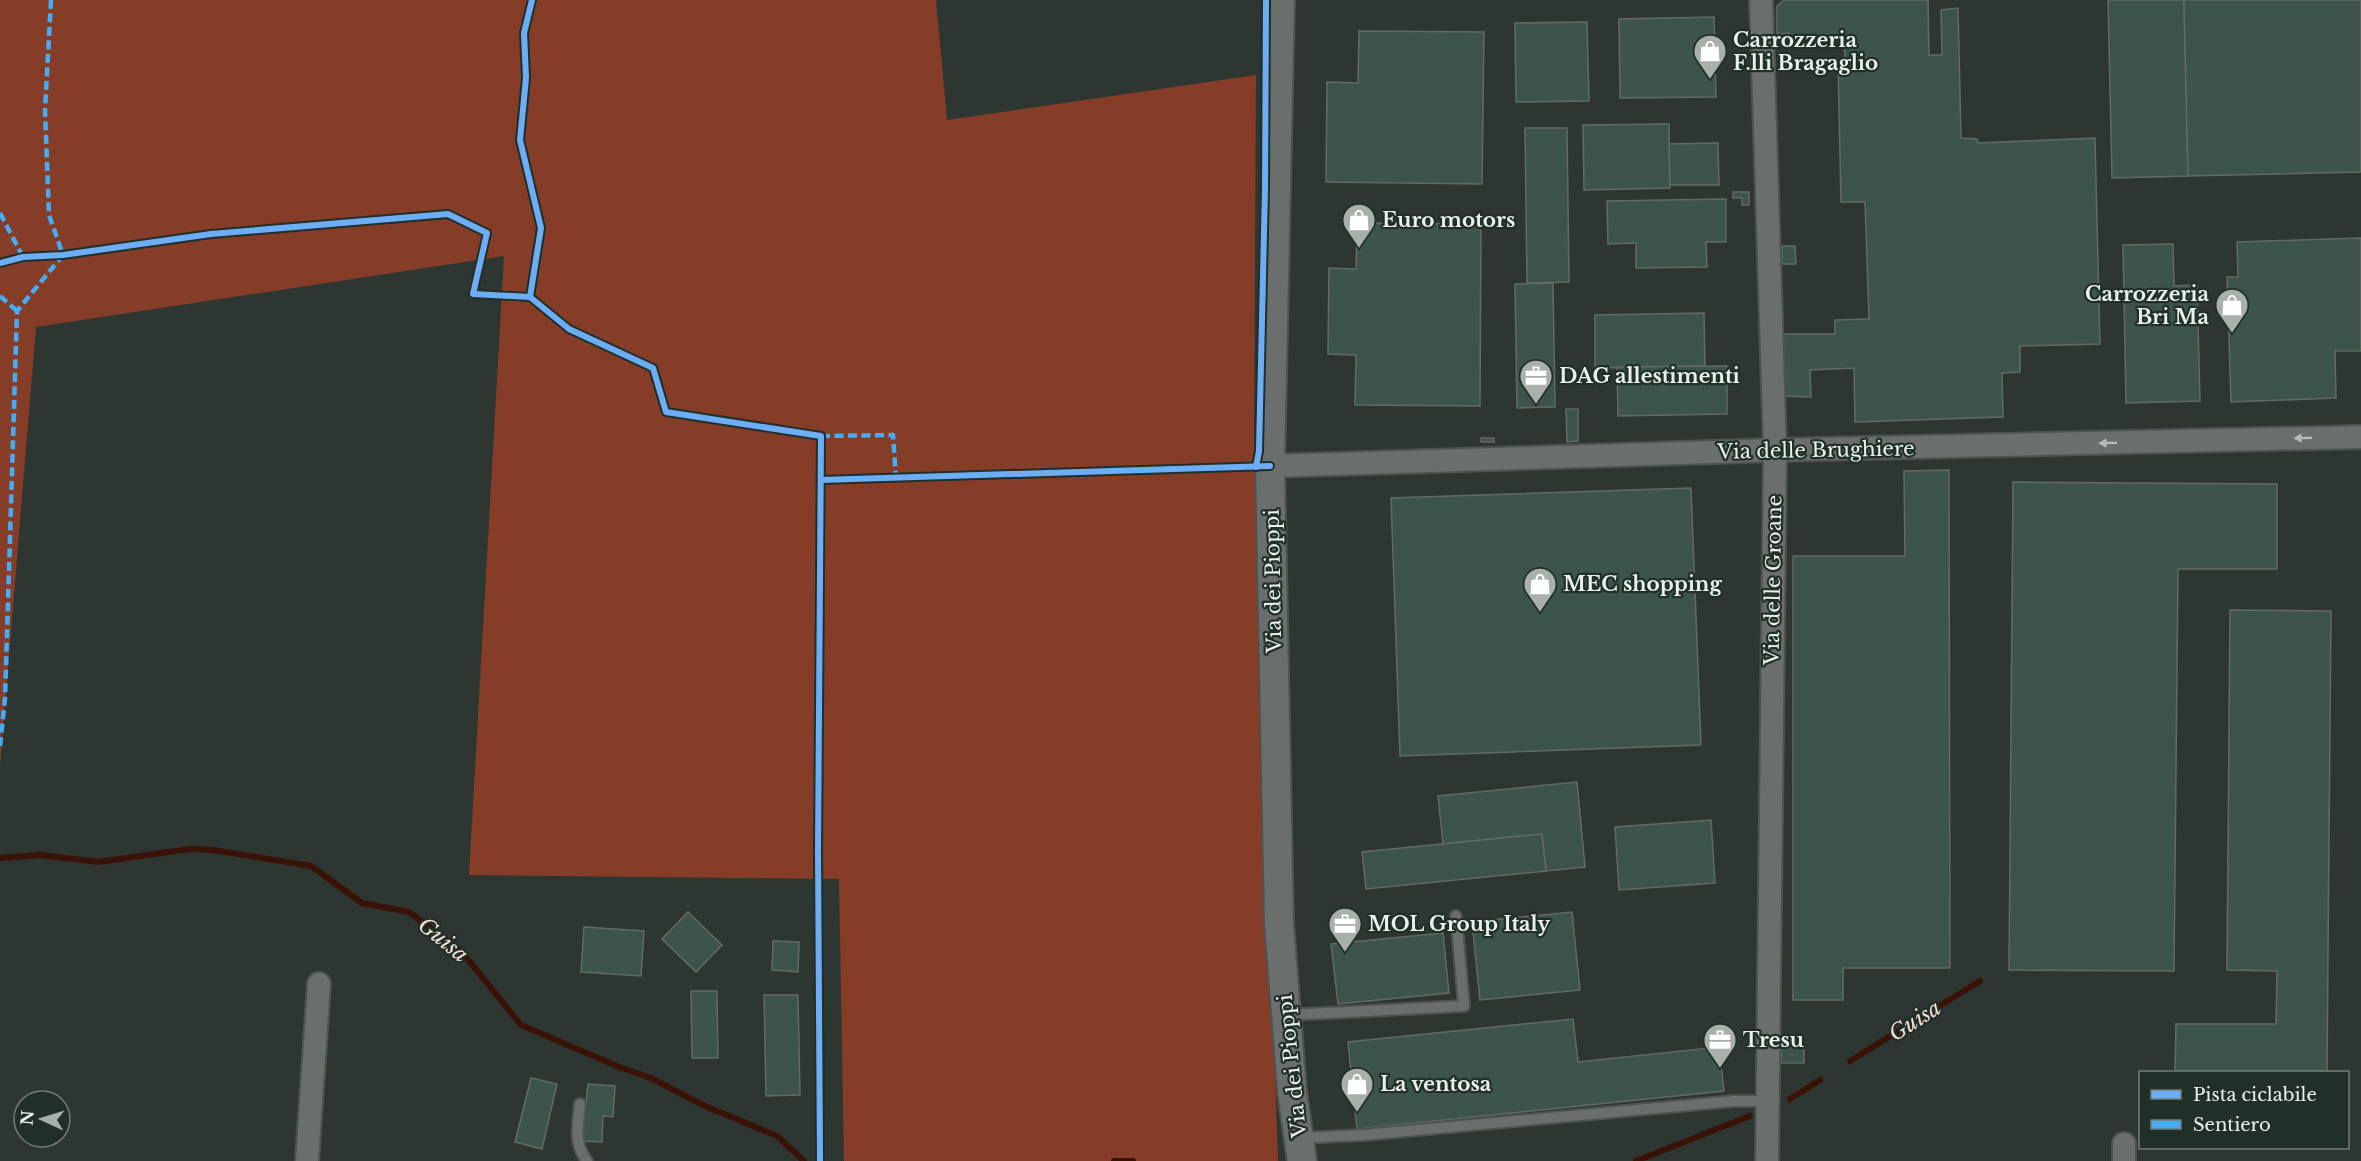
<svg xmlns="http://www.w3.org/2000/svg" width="2361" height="1161" font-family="'Libre Baskerville',serif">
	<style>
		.forest { fill: #863d28 }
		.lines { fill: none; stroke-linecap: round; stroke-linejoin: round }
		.stream { stroke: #391208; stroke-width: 6 }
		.building { fill: #3d544c; stroke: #636a66; stroke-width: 1.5 }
		.service-casing { stroke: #4d5350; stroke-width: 14 }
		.minor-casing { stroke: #4d5350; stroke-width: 26 }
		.tertiary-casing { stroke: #4d5350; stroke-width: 32 }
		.service { stroke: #6a6e6c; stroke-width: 10 }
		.minor { stroke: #6a6e6c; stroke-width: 22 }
		.tertiary { stroke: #6a6e6c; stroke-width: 28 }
		.quiet { stroke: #46acf6; stroke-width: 4.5; stroke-dasharray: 9 4.5; stroke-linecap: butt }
		.cycleway-casing { stroke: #212f29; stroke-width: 10 }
		.cycleway { stroke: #6dadf4; stroke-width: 6 }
		.oneway { fill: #b6bdb9 }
		.labels { text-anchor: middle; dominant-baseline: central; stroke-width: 4.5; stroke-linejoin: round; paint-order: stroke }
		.poi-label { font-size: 20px; font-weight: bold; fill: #e9f1ed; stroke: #212f29; text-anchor: start }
		.street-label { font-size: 20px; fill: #e9f1ed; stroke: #212f29 }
		.water-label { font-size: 21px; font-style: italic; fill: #f6ddd5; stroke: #212f29 }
	</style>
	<rect width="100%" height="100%" fill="#2e3632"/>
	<!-- forest -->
	<path class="forest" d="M0 0H936L947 120 1256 75 1254 446 1278 1161H844L839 879 469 875 504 256 36 327 0 765Z"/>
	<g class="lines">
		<!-- stream -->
		<g class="stream">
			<path d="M0 858 41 855 98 862 190 849 213 850 311 866 362 903 409 912 462 952 521 1025 619 1067 651 1078 705 1106 777 1136 804 1161"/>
			<path d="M1850 1061 1980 981"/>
			<path d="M1790 1099 1820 1080"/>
			<path d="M1114 1161H1133"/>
			<path d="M1636 1161 1750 1116"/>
		</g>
	</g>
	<!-- building -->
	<g class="building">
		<path d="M1784 0H1928L1929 55H1942L1941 10 1958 8 1961 138 1977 139 1978 143 2095 138 2100 344 2020 346V372L2002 373 2003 417 1855 422 1854 368 1810 370 1811 397 1778 396 1777 334H1835V320L1869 319 1865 202H1841L1838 63H1845L1844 36 1790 39 1789 33 1777 34V6Z"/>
		<path d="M2108 0H2184L2188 176 2112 178Z"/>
		<path d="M2184 0H2361V172L2188 176Z"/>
		<path d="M1714 17 1716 97 1620 98 1619 19Z"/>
		<path d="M1587 22 1589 101 1516 102 1515 23Z"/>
		<path d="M1359 31 1484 32 1482 184 1326 182 1327 82 1358 83Z"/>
		<path d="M1669 124 1670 188 1584 190 1583 125Z"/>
		<path d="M1525 128H1567L1569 282 1527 283Z"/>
		<path d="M1718 143 1719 185H1670L1669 144Z"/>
		<path d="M1733 192H1749V205H1742V198H1733Z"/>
		<path d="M1726 199V242H1706L1707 267 1636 268V243L1608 244 1607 201Z"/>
		<path d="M1357 223 1481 224 1480 406 1355 405 1356 355 1328 354 1329 268 1356 269Z"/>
		<path d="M2361 238V351H2335L2336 398 2231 402 2227 277H2238L2237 242Z"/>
		<path d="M2173 244 2174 286 2197 285 2200 401 2126 403 2123 245Z"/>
		<path d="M1782 246H1795L1796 264H1782Z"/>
		<path d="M1553 283 1555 407 1517 408 1515 284Z"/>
		<path d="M1704 313 1705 366 1595 368V315Z"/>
		<path d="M1727 366V414L1618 416 1617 367Z"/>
		<path d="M1566 409H1578V441L1567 442Z"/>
		<rect x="1481" y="438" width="13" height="4"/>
		<path d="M1949 470 1950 968H1843V1000H1793V556H1905L1904 471Z"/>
		<path d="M2013 482 2277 484V569H2178L2174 971 2009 970Z"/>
		<path d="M1691 488 1701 745 1400 756 1391 498Z"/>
		<path d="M2230 610 2331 611 2327 1071H2175L2176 1024H2276L2277 971 2227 970Z"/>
		<path d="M1577 782 1585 867 1546 871 1542 834 1443 844 1438 796Z"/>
		<path d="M1711 820 1715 883 1619 890 1615 827Z"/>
		<path d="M1542 834 1546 871 1366 889 1362 852Z"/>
		<path d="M688 912 722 945 696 972 662 939Z"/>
		<path d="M1572 912 1580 990 1480 1000 1472 922Z"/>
		<path d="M584 927 644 931 641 976 581 972Z"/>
		<path d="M1443 933 1449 993 1338 1004 1331 944Z"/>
		<path d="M773 941 799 942 798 972 772 970Z"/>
		<path d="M691 991H717L718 1058H692Z"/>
		<path d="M764 995H798L800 1095 766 1096Z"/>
		<path d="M1573 1019 1578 1062 1719 1047 1724 1091 1357 1129 1348 1042Z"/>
		<rect x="1781" y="1045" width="23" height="18"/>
		<path d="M531 1078 557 1084 542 1149 515 1142Z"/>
		<path d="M588 1084 615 1086 613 1117 603 1116 602 1142 582 1141Z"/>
	</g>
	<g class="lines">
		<!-- service casing -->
		<g class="service-casing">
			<g id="service">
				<path d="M1288 1015 1464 1006 1456 916"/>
				<path d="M580 1104C578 1125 573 1143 587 1161"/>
				<path d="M1299 1138 1363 1135 1734 1101H1768"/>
			</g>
		</g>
		<!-- minor casing -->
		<g class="minor-casing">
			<g id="minor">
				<path d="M1761 0 1775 450 1767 1161"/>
				<path d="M1270 466 1775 450 2361 437"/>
				<path d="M2124 1144V1161"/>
				<path d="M307 1161 319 984"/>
			</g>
		</g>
		<!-- tertiary casing -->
		<g class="tertiary-casing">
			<path id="tertiary" d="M1280 0 1270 466 1279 923 1292 1092 1302 1161"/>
		</g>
		<!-- service -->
		<use href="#service" class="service"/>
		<!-- minor -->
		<use href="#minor" class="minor"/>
		<!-- tertiary -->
		<use href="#tertiary" class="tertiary"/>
		<!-- quiet -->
		<g class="quiet">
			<path d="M51 0 45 110 49 215 63 255"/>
			<path d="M0 213 23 257"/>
			<path d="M0 296 17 311"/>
			<path d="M821 436 893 435 896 478"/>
			<path d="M0 746 5 699 17 311 63 255"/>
		</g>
		<!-- cycleway casing -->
		<g class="cycleway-casing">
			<g id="cycleway">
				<path d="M0 263 23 257 63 255 211 234 448 214 487 233 473 294 530 297 569 329 653 368 666 412 821 436 818 852 820 1161"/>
				<path d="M530 297 541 228 520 140 526 78 524 33 532 0"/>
				<path d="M1256 467 1259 451 1265 188 1266 0"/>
				<path d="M821 480 1270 466"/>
			</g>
		</g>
		<!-- cycleway -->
		<use href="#cycleway" class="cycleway"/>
	</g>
	<!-- one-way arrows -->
	<defs><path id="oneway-solid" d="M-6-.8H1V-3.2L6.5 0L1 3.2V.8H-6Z" transform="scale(1.5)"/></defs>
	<g class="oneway">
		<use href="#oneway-solid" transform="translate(2303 438) rotate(179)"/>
		<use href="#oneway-solid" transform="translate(2108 443) rotate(179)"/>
	</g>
	<!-- icons -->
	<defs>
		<g id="shop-pin" transform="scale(1.725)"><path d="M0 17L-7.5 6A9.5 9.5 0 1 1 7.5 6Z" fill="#a8b0ac" stroke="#212f29"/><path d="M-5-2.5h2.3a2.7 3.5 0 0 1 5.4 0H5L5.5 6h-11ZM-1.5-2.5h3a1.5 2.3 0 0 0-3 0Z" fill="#fff"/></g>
		<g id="office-pin" transform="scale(1.725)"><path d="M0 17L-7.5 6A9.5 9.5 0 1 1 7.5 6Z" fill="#a8b0ac" stroke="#212f29"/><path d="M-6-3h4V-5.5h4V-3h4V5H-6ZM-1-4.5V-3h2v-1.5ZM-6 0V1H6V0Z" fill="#fff"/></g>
	</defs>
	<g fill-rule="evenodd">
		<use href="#shop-pin" x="1710" y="51"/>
		<use href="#shop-pin" x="1359" y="220"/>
		<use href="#shop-pin" x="2232" y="305"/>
		<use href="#office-pin" x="1536" y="376"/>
		<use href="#shop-pin" x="1540" y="584"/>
		<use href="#office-pin" x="1345" y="924"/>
		<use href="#office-pin" x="1720" y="1040"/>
		<use href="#shop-pin" x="1357" y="1084"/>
	</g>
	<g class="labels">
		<!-- poi labels -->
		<g class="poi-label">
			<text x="1733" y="40">Carrozzeria<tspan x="1733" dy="23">F.lli Bragaglio</tspan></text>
			<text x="1382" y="220">Euro motors</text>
			<text x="2209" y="294" text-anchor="end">Carrozzeria<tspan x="2209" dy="23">Bri Ma</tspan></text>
			<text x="1559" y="376">DAG allestimenti</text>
			<text x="1563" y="584">MEC shopping</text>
			<text x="1368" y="924">MOL Group Italy</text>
			<text x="1743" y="1040">Tresu</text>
			<text x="1380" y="1084">La ventosa</text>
		</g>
		<!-- street labels -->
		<g class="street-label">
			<text transform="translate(1816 450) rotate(-1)">Via delle Brughiere</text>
			<text transform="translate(1773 580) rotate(-89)">Via delle Groane</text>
			<text transform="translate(1273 581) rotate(-91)">Via dei Pioppi</text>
			<text transform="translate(1292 1066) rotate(-96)">Via dei Pioppi</text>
		</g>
		<!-- water labels -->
		<g class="water-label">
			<text transform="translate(443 940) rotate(39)">Guisa</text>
			<text transform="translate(1915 1021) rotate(-32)">Guisa</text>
		</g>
	</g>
	<!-- legend -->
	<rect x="2139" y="1071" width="210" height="78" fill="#212f29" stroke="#717d77" stroke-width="1.5"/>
	<rect x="2151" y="1090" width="30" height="9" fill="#6dadf4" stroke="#717d77" stroke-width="1.5"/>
	<text x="2193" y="1101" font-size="18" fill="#e9f1ed">Pista ciclabile</text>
	<rect x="2151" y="1120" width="30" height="9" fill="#46acf6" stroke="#717d77" stroke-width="1.5"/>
	<text x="2193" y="1131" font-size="18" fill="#e9f1ed">Sentiero</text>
	<!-- north arrow -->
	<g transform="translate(42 1119) rotate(274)"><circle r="28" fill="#212f29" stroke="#717d77" stroke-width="1.5"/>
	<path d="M0-4.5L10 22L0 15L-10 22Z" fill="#a8b0ac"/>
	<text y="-9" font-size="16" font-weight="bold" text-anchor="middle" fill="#e9f1ed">N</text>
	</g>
</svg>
